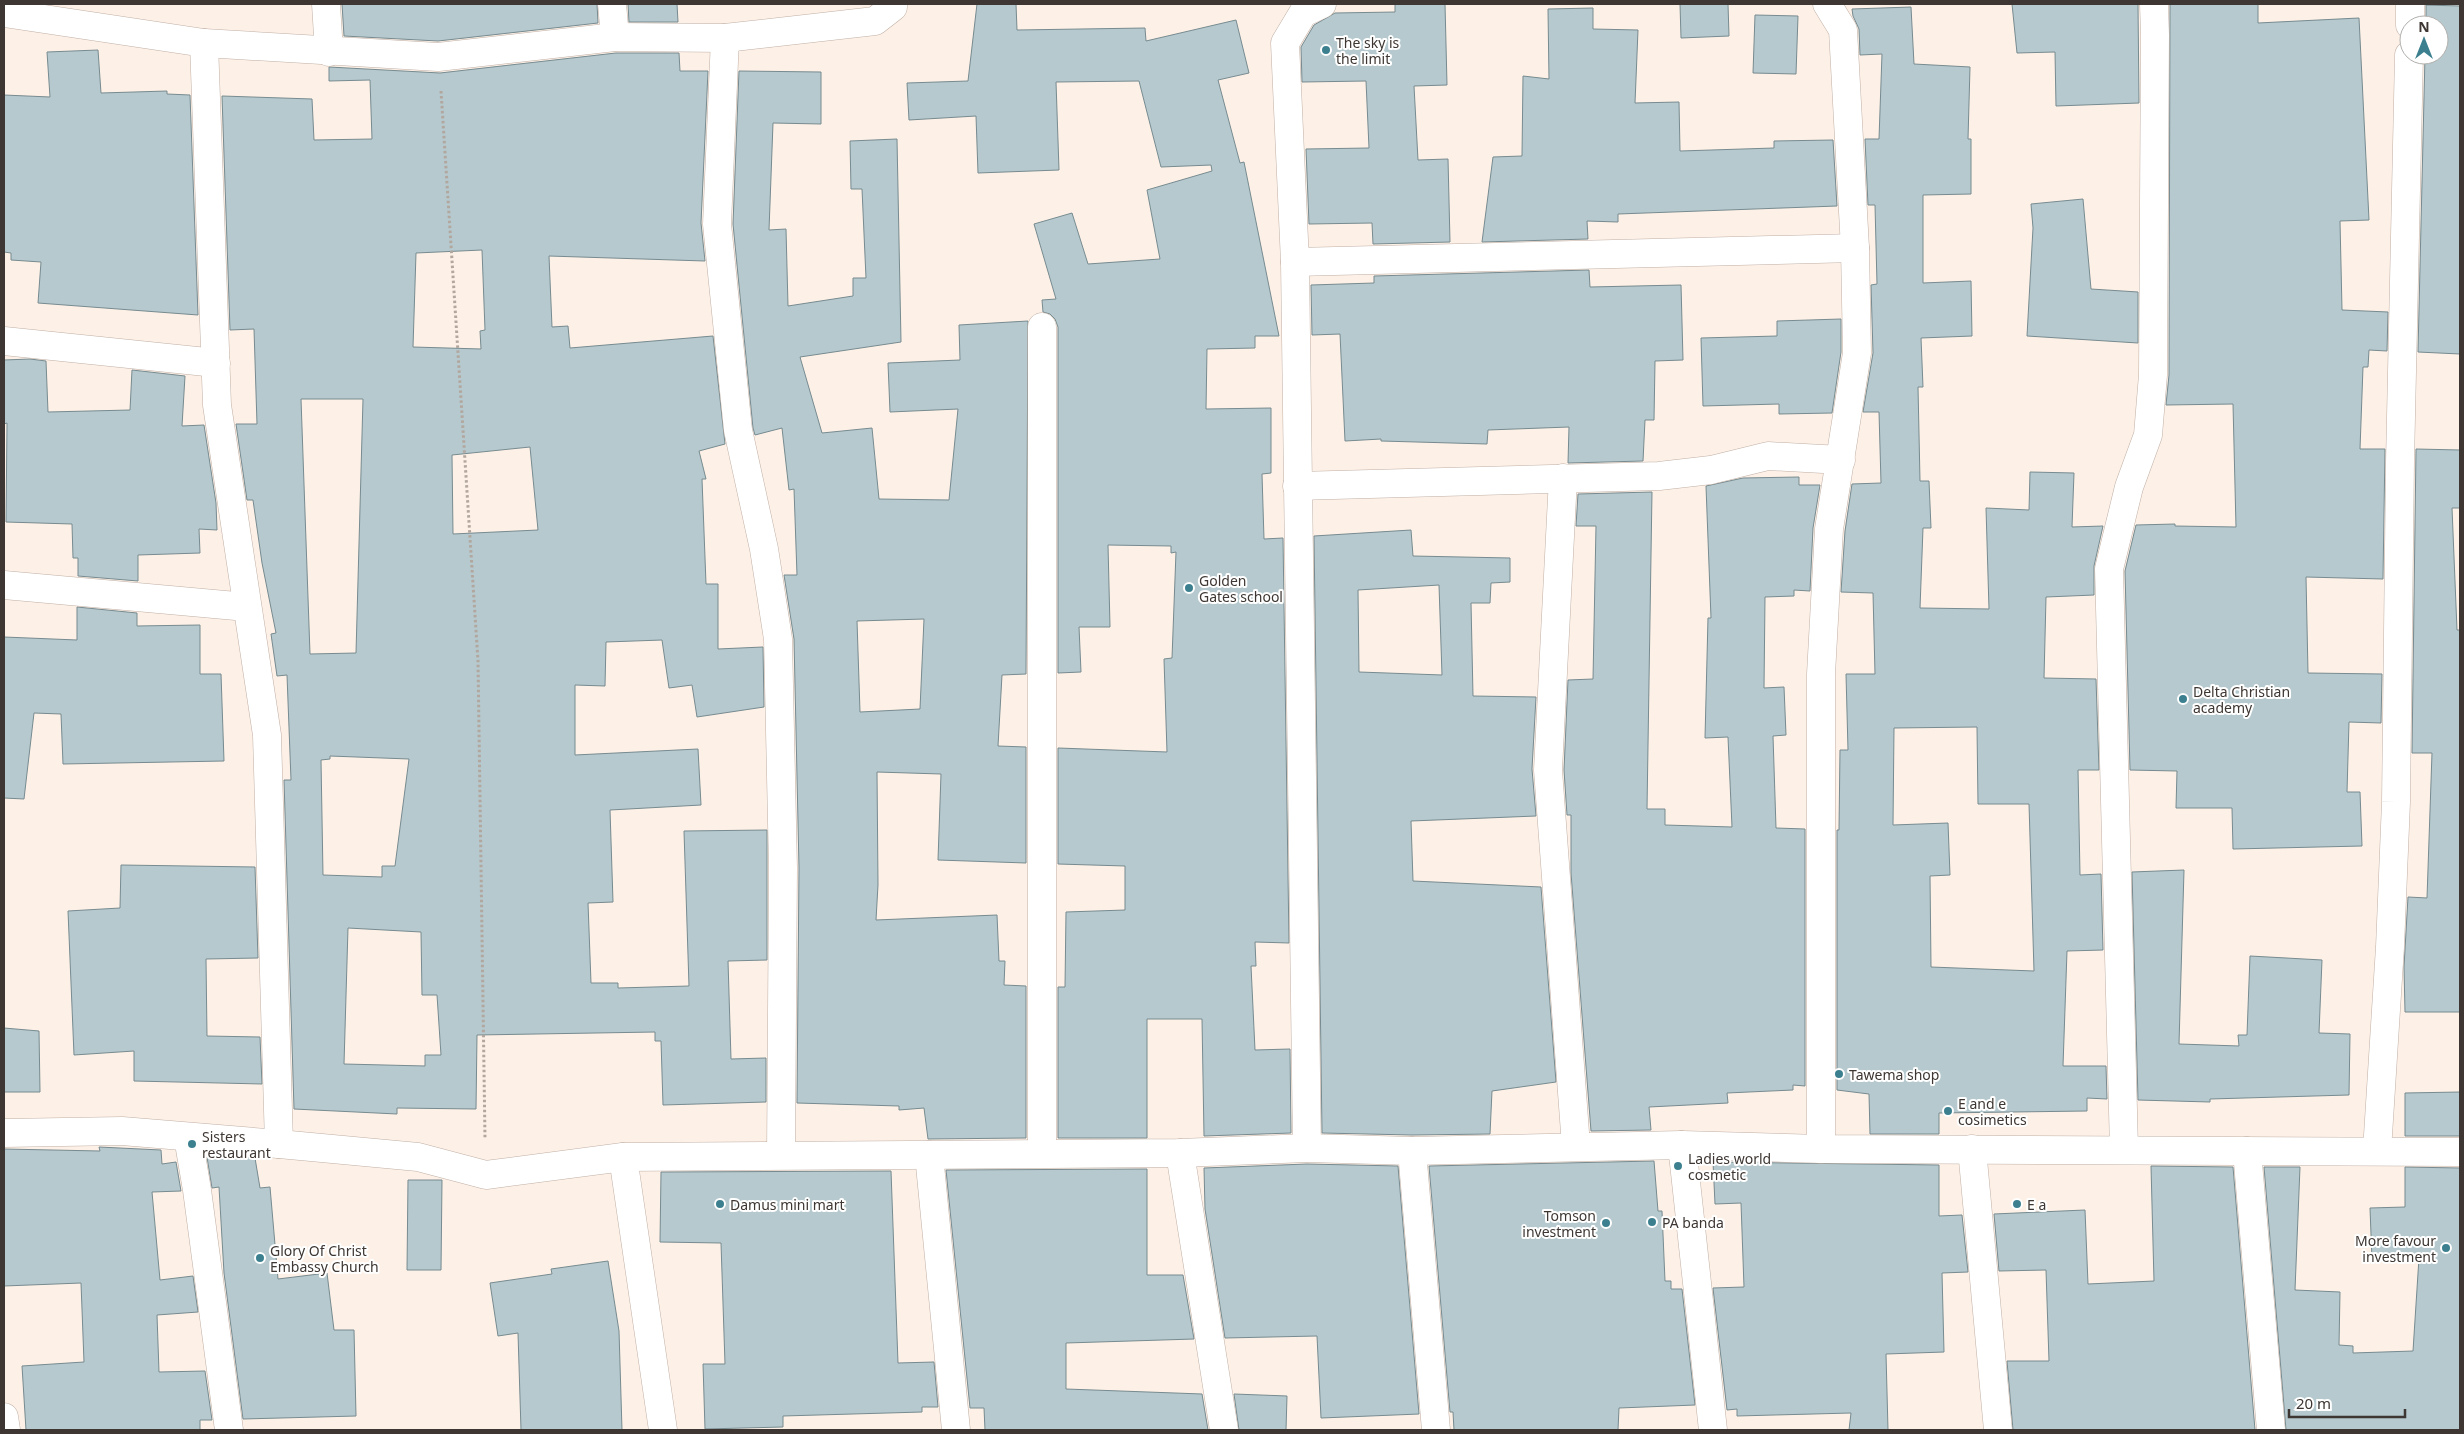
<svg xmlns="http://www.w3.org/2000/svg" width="2464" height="1434" font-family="'Noto Sans',sans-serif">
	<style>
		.building { fill: #b5c9ce; stroke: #778b90; fill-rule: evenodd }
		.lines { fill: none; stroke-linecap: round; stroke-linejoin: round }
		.street-casing { stroke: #c0b0a6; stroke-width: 29 }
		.path { stroke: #b2a79f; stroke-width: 3; stroke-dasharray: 2.5 2.5; stroke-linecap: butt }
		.street { stroke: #fff; stroke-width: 28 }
		.poi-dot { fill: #3c808f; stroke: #fff; stroke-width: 2 }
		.labels { text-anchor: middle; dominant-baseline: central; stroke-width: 4; stroke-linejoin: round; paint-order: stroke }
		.poi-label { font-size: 14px; fill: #3d3632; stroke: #fff; text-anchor: start }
	</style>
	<rect width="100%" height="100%" fill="#fdf0e6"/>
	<!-- building -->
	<g class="building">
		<path d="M342 4H597L598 23 438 41 344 36Z"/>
		<path d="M628 4H677L678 22H629Z"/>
		<path d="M977 4H1016L1017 30 1145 28 1146 41 1236 20 1249 73 1218 80 1240 163 1244 162 1279 336H1255V348L1207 349 1206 409 1271 408V473L1262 474 1264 539 1283 538 1289 943 1255 942 1256 966H1251L1255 1050 1290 1049 1291 1133 1204 1136 1202 1019H1147V1138H1058V987H1065L1066 912 1125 910V866L1058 864V748L1167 752 1164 659 1172 658 1176 552 1171 553V546L1108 545 1110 627H1079L1081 672 1058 673V327L1055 319 1050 314 1043 312 1042 300 1056 299 1034 224 1072 213 1088 264 1160 259 1147 190 1212 171 1211 165 1161 167 1139 81 1056 82 1059 170 978 173 976 116 909 120 907 83 968 81Z"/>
		<path d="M1395 4H1445L1447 85 1414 86 1418 160 1448 159 1450 242 1373 244 1372 223 1309 224 1306 149 1369 148 1366 81 1302 82 1301 47 1314 25 1335 13 1395 12Z"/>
		<path d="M1680 4H1728L1729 36 1681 38Z"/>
		<path d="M2012 4H2138L2139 103 2056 106 2055 52 2017 53Z"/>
		<path d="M2170 4H2258V23L2359 18 2369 220 2340 221 2342 310 2388 312 2387 351 2369 350 2368 367H2363L2360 449H2385L2383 579 2306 577 2308 673 2382 674 2381 723 2349 722 2347 792H2360L2362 846 2233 849 2232 808H2176L2177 771 2130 770 2125 571 2136 525 2175 524V526L2236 527 2233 404 2166 405 2169 375Z"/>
		<path d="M2426 5 2460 6V354L2418 352 2425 55H2439V25H2426Z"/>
		<path d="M1911 7 1914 64 1970 67 1968 139H1971V194L1923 195V283L1971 281 1972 336 1921 338 1923 387H1918L1920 481H1929L1931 528H1923L1920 608 1989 609 1986 508 2029 510 2030 472 2074 473 2072 527 2103 526 2094 566V595L2046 597 2044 678 2096 679 2099 770H2078L2080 875 2101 874 2103 950 2067 951 2063 1066H2106L2107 1099 2087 1098V1111L1939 1113V1134H1870L1869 1094 1837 1090V830H1839L1840 750H1848L1846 674H1875L1873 593 1841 592 1845 531 1852 484 1881 483 1879 412H1863L1873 353 1871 285 1877 284 1875 205H1868L1865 139H1879L1882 54 1860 55 1859 29 1853 16 1852 9ZM1977 727 1978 804H2029L2034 971 1931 967 1930 876 1950 875 1948 823 1893 825 1894 728Z"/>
		<path d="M1593 8V29L1638 30 1635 103 1679 102 1680 151 1774 148V141L1833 140 1837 206 1618 214V222L1587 221 1588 239 1482 242 1493 157 1522 156 1523 76 1549 79 1548 9Z"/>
		<path d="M1755 15 1798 16 1796 74 1753 73Z"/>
		<path d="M98 50 101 93 167 91V94L190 95 198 315 38 303 41 262 11 260V253L4 252V95L50 97 47 52Z"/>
		<path d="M616 53H679L680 71H708L701 223 705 261 549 256 552 327 568 326 570 348 713 336 725 444 699 451 706 479H702L706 584H718V649L763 647 764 707 697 717 692 685 669 688 662 640 606 642 605 686 575 685V755L698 749 701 805 610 810 613 902 588 903 591 983H618V988L689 986 684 831 767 830V960L728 961 731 1059 766 1058V1102L663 1105 661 1041H655V1032L477 1035 476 1109 397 1108V1114L294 1109 284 780H291L287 675 277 676 271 634 276 633 262 563 253 500H247L236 424H257L254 329 230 330 222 96 312 99 314 140 372 139 370 80 329 81V67L440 73ZM482 250 485 330 480 331 481 349 413 347 416 253ZM301 399H363L356 653 310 654ZM530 447 538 530 453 534 452 455ZM330 756 409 759 395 866H382V877L323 875 321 760 330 759ZM348 928 421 932 422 995H437L441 1055H425V1066L344 1064Z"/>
		<path d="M739 71 821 72V124L773 123 769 230 786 229 788 306 853 296V278H866L862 189H851L850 141 897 139 901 342 800 357 822 433 872 428 879 499 949 500 958 409 890 412 888 363 960 360 959 325 1028 321 1026 674 1002 675 998 746 1026 747V863L938 860 941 774 877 772 878 885 876 920 997 915 999 961H1005L1004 985 1026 986V1138L928 1139 924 1108 899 1110V1106L797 1103 799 868 794 639 784 575H797L794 489 789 490 782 428 755 435 753 428 733 224ZM924 619 920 709 860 712 857 621Z"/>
		<path d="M2083 199 2091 289 2138 292V343L2027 336 2033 228 2031 204Z"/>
		<path d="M1589 270 1590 287 1681 285 1683 360 1655 361 1654 420H1645L1643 461 1568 463 1569 427 1488 430 1487 444 1381 441V439L1345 441 1340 334 1312 335 1311 285 1374 283V276Z"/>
		<path d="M1841 319V352L1832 413 1779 414V404L1703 406 1701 338 1777 336V321Z"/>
		<path d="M30 359 46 361 48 412 130 410 132 370 185 376 182 426 204 425 216 503 217 530 199 529 200 553 138 555V581L78 576V558H73L72 524 6 522 7 423 4 424V360Z"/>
		<path d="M2416 449 2460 450V508H2452L2457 630H2460V1012H2405L2404 967 2408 897 2427 898 2432 753H2412Z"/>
		<path d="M1799 477V485H1820L1813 528 1810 591 1794 590V596L1765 597 1764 688 1784 687 1786 735 1773 736 1776 828 1805 829V1086L1793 1085V1090L1727 1093 1728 1103 1649 1107 1651 1130 1591 1131 1571 873V815H1567L1564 770 1568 680 1593 679 1596 526H1576L1578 494 1652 492 1647 809H1665V825L1732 827 1728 737 1705 738 1708 618H1711L1706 486 1743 478Z"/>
		<path d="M1411 530 1413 556 1510 558V582L1491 583 1490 603H1471L1473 696 1536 697 1532 769 1536 816 1411 821 1413 881 1541 887 1556 1082 1492 1091 1490 1134 1412 1135 1322 1133 1314 536ZM1439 585 1442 675 1359 672 1358 590Z"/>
		<path d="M77 607 137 613V626L200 625V674H221L224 761 63 764 61 714 34 713 24 799 4 798V637L77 640Z"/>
		<path d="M121 865 255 867 258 958 206 959 207 1036 260 1037 262 1084 134 1081V1051L74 1055 68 911 120 908Z"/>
		<path d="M2184 870 2179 1044 2239 1046 2238 1035H2247L2250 956 2322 960 2319 1033 2350 1034 2349 1095 2210 1099V1102L2138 1100 2132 872Z"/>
		<path d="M4 1028 39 1031 40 1092H4Z"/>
		<path d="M2460 1092V1136H2405V1093Z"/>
		<path d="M99 1147 161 1150 162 1164 176 1162 181 1191 152 1192 160 1280 193 1276 198 1312 157 1315 159 1372 205 1371 212 1420H200V1430H26L22 1366 84 1362 81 1283 4 1286V1149L100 1151Z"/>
		<path d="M220 1155 255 1158 260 1188 270 1187 278 1279 327 1273 334 1330H354L356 1416 243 1419 224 1273 219 1187 212 1188 207 1157Z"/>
		<path d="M1654 1161 1658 1211H1662L1665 1281H1671V1289H1682L1695 1405 1619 1408 1618 1430H1454L1453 1412H1450L1429 1166Z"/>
		<path d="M1713 1162 1939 1165V1216L1962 1215 1968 1272 1942 1273 1944 1352 1886 1354 1888 1430H1849L1851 1413 1737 1416V1409L1727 1410 1713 1288 1744 1287 1741 1203 1715 1204Z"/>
		<path d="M1307 1164 1398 1166 1419 1414 1321 1418 1317 1336 1225 1338 1205 1209 1204 1168Z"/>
		<path d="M2151 1166 2233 1167 2255 1430H2013L2007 1361H2049L2046 1270 1999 1271 1994 1214 2085 1210 2088 1284 2154 1281Z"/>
		<path d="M2264 1167H2300L2295 1290 2340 1292 2339 1345 2353 1346V1353L2413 1351 2419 1258 2372 1260 2370 1208 2405 1207V1167L2460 1168V1430H2286Z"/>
		<path d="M1147 1169V1275H1183L1194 1339 1066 1343V1389L1202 1394 1208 1430H985L984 1408H970L946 1170Z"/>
		<path d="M891 1171 898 1363 934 1362 938 1407H922V1412L783 1416V1427L705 1429 703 1364H725L721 1243 660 1242 661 1172Z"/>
		<path d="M408 1180H442L441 1270H407Z"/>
		<path d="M608 1261 619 1331 622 1430H521L518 1333 498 1336 490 1283 552 1274 551 1269Z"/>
		<path d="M1234 1394 1287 1396 1286 1430H1239Z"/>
	</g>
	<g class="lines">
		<!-- street casing -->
		<g class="street-casing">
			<g id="street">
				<path d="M326 4 329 52"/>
				<path d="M612 4 615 37"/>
				<path d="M4 13 204 43 438 57 615 37 725 38 875 21 893 7V4"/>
				<path d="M2410 25V4"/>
				<path d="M725 38 717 224 738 430 764 549 778 639 783 868 781 1155"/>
				<path d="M204 43 217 405 267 735 279 1144"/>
				<path d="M1295 262 1855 248"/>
				<path d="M1042 327V1153"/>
				<path d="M4 341 216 363"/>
				<path d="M1563 478 1548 770 1576 1146"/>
				<path d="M1297 486 1659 476 1711 470 1768 456 1841 460"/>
				<path d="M4 585 247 607"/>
				<path d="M4 1133 122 1131 279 1144 418 1157 486 1175 623 1157 1180 1153 1307 1148 1412 1151 1682 1145 1821 1149 2460 1152"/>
				<path d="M188 1137 197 1190 229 1430"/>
				<path d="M1682 1145 1713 1430"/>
				<path d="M1307 1148 1295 262 1285 43 1303 13 1322 4"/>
				<path d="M1821 1149V674L1829 529 1857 353 1855 248 1843 30 1827 4"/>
				<path d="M1972 1149 1998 1430"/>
				<path d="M2124 1149 2109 569 2129 487 2148 435 2153 375 2155 35 2154 4"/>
				<path d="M1412 1151 1436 1430"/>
				<path d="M2247 1151 2271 1430"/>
				<path d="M2377 1151 2390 947 2396 802 2400 462 2409 55"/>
				<path d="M1180 1153 1224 1430"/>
				<path d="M929 1155 956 1430"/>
				<path d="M623 1157 663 1430"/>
				<path d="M4 1417 6 1430"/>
			</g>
		</g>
		<!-- path -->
		<path class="path" d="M441 91 478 661 485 1139"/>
		<!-- street -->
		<use href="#street" class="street"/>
	</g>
	<!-- markers -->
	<g class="poi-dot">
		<circle cx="1326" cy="50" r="5"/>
		<circle cx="1189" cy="588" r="5"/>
		<circle cx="2183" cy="699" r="5"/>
		<circle cx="1839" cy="1074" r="5"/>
		<circle cx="1948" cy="1111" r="5"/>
		<circle cx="192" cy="1144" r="5"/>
		<circle cx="1678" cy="1166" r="5"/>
		<circle cx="720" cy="1204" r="5"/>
		<circle cx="2017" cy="1204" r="5"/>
		<circle cx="1652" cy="1222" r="5"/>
		<circle cx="1606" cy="1223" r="5"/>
		<circle cx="2446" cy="1248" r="5"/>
		<circle cx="260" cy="1258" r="5"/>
	</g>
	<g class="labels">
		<!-- poi labels -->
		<g class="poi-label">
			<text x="1336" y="42">The sky is<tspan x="1336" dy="16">the limit</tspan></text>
			<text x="1199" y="580">Golden<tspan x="1199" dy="16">Gates school</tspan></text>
			<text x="2193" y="691">Delta Christian<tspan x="2193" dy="16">academy</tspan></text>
			<text x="1849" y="1074">Tawema shop</text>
			<text x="1958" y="1103">E and e<tspan x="1958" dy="16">cosimetics</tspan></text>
			<text x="202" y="1136">Sisters<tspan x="202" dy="16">restaurant</tspan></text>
			<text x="1688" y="1158">Ladies world<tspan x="1688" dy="16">cosmetic</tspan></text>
			<text x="730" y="1204">Damus mini mart</text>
			<text x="2027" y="1204">E a</text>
			<text x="1596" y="1215" text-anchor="end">Tomson<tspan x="1596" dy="16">investment</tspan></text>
			<text x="1662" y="1222">PA banda</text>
			<text x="2436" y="1240" text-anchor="end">More favour<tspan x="2436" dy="16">investment</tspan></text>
			<text x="270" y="1250">Glory Of Christ<tspan x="270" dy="16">Embassy Church</tspan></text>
		</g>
	</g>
	<!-- border -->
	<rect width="2464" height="1434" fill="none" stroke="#3d3632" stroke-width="10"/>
	<!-- north arrow -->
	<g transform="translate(2424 40)"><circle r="24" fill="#ffffff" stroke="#b1afad"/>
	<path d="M0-4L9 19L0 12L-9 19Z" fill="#3c808f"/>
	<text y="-8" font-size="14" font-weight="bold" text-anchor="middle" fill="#3d3632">N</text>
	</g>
	<!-- scale -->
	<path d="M2289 1409v8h116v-8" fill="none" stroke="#3d3632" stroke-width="2.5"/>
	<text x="2296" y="1409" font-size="15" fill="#3d3632" stroke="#ffffff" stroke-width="4" paint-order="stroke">20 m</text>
</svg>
